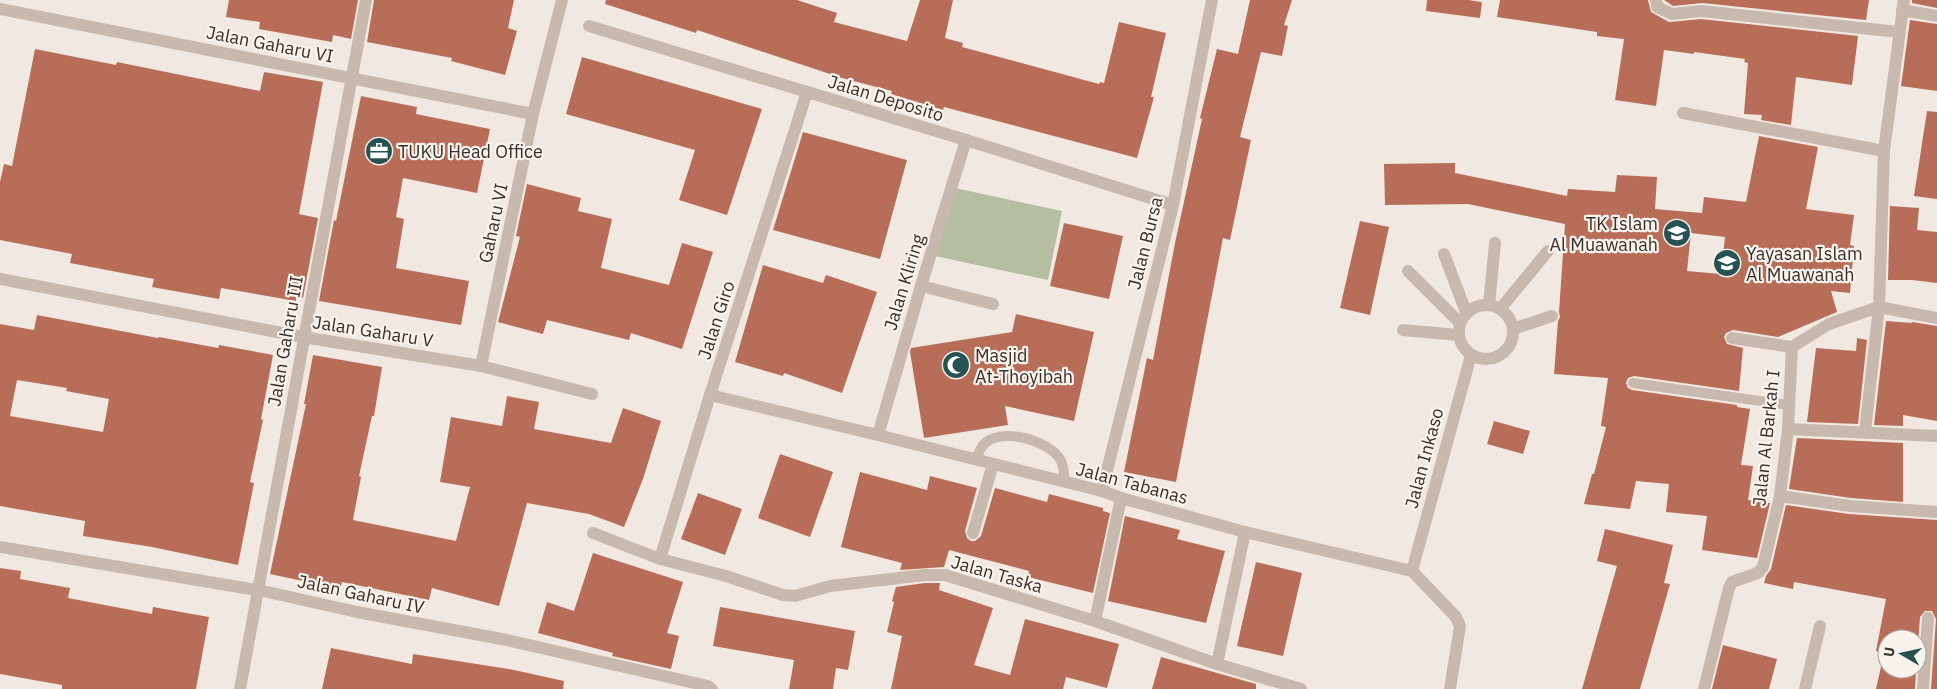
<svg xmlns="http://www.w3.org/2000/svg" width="1937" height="689" font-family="'IBM Plex Sans',sans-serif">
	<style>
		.green { fill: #b6bea2 }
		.building { fill: #b86d58; fill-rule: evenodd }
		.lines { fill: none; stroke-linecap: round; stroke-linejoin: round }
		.service { stroke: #c8b9ae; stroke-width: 10 }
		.minor { stroke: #c8b9ae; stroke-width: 12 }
		.labels { text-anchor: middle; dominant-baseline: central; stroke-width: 4.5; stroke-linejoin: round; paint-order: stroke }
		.street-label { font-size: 18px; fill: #372f2c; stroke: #f9f3ed }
		.poi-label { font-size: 18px; fill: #372f2c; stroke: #f9f3ed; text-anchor: start }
	</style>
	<rect width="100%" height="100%" fill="#f1e9e1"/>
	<!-- green -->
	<path class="green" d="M950 187 1062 211 1048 280 935 256Z"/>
	<!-- building -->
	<g class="building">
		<path d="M229 0H358L351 39 333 35 332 42 259 29 260 22 226 17Z"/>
		<path d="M374 0H514L508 28 517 31 505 75 451 61 452 58 367 42Z"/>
		<path d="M606 0H797L837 13 834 22 907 41 920 0H953L945 38 963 43 962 47 1099 84 1100 82 1104 83 1119 22 1166 33 1151 97H1154L1137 158 944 107 943 110 891 94 892 91 842 78 697 30 696 33 605 4Z"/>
		<path d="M1250 0H1292L1284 25 1288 26 1282 56 1261 52 1240 137 1251 140 1230 240 1223 238 1176 482 1124 472 1147 358 1153 360 1175 243 1202 119 1200 118 1217 49 1238 54Z"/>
		<path d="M1427 0H1468L1482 2 1480 18 1426 11Z"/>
		<path d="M1500 0H1648L1651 12 1669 22 1701 19 1858 36 1852 85 1796 77 1791 125 1761 120 1762 115 1744 114 1748 63 1744 62 1745 59 1694 52V54L1664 50 1656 106 1615 100 1624 39 1597 36V32L1497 17Z"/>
		<path d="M1664 0H1869L1866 20 1702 3 1673 6Z"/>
		<path d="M1912 0H1937V8L1912 3Z"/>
		<path d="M1910 20 1937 24V91L1901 86Z"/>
		<path d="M35 49 116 65 117 62 260 91 264 72 323 82 299 214 318 218 303 298 296 297V301L221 288 219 299 152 287 154 279 70 263 72 254 0 240V182L4 164 12 166Z"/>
		<path d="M582 57 762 109 727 215 679 200 695 150 566 114Z"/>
		<path d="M361 96 417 107 416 114 490 129 477 193 403 178 396 217 404 219 396 268 469 281 461 325 319 301 334 220 336 221Z"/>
		<path d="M1927 111 1937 112V199L1914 196Z"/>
		<path d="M803 132 907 160 880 259 773 230Z"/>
		<path d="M1759 136 1818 147 1806 209 1854 215 1850 245 1854 246 1850 293 1831 291 1837 312 1778 337 1733 330 1726 333 1724 337 1727 344 1743 348 1739 391 1634 376 1628 378 1626 383 1628 388 1632 390 1737 405V407L1750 409 1741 465 1753 466 1748 500 1770 503 1757 558 1702 550 1707 516 1666 512 1669 484 1636 481 1630 509 1584 504 1592 474H1594L1606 427 1601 426 1608 378 1554 374 1558 321 1560 317 1559 312 1565 224 1468 204 1385 205 1384 164 1455 163V173L1567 196 1568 189 1615 192 1617 175 1657 177 1655 209 1702 213 1704 197 1746 202ZM1691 233 1725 237 1721 274 1687 271Z"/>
		<path d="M527 184 581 198 578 211 612 219 601 268 669 285 682 243 713 252 682 349 631 333 629 340 547 320 543 334 498 322 520 237 516 236Z"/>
		<path d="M1890 206 1919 208 1917 230 1937 232V283L1912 280H1888Z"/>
		<path d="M1360 221 1389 227 1370 315 1340 308Z"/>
		<path d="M1064 223 1123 236 1109 299 1050 286Z"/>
		<path d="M763 265 823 283 826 275 877 292 842 393 784 373 783 376 735 362Z"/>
		<path d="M1016 314 1094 332 1074 421 1005 406 1008 425 924 438 910 352 911 348 1012 332Z"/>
		<path d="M37 315 158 338 159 337 218 348 219 345 273 355 261 419 263 420 250 482 254 483 238 565 152 547 83 536 85 521 0 506V324L34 330ZM17 380 67 388 66 391 109 399 103 432 10 416Z"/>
		<path d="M1886 321 1912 323V322L1937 326V421L1903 415V426L1874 425Z"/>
		<path d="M1857 338 1867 340 1858 424 1807 422 1816 348 1856 351Z"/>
		<path d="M313 355 382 367 374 416H372L359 476 361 477 353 520 456 541 470 487 440 482 451 417 502 426 507 396 539 402 534 429 611 443 623 408 661 421 643 479 624 527 589 514 527 503 499 606 432 588 429 600 342 582 340 589 270 574 306 404H304Z"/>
		<path d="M1494 421 1530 431 1523 454 1487 444Z"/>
		<path d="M1797 438 1903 443V502L1851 498 1789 489Z"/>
		<path d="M780 454 833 472 810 537 758 518Z"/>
		<path d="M860 472 927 490 930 476 977 488 965 531 967 538 971 541H975L981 536 995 488 1047 502 1049 494 1103 508V511L1110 513 1093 593 1028 577 1029 571 949 550 944 567 900 570 902 563 841 547Z"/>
		<path d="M698 493 742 509 725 555 681 539Z"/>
		<path d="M1786 505 1849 514 1937 520V689H1931L1936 619 1932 611H1925L1920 617 1917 659V639H1887V669H1916L1915 689H1876L1884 653 1876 651 1886 599 1794 582 1793 589 1764 583 1766 576 1771 569Z"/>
		<path d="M1125 516 1180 530 1177 539 1225 551 1206 623 1108 601Z"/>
		<path d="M1605 529 1673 545 1664 583 1670 584 1640 689H1582L1617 566 1597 561Z"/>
		<path d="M593 553 683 582 667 633 679 636 671 669 612 656 613 653 538 633 547 602 574 611Z"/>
		<path d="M1256 562 1302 573 1283 656 1237 646Z"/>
		<path d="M0 568 21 571 20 579 70 588 68 598 152 614 153 607 209 617 196 689H62V685L0 674Z"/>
		<path d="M925 583H940L939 590 993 608 974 665 1010 675 1025 619 1119 644 1107 688 1066 677 1063 689H891L902 636 887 632 894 602 892 601 896 587Z"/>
		<path d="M720 607 855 631 848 670 836 668 833 689H789L794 660 713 646Z"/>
		<path d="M1723 645 1777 659 1769 689H1712Z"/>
		<path d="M331 648 412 664 413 654 514 670 564 681 563 689H322Z"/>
		<path d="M1161 657 1256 684V689H1152Z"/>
	</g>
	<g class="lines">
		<!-- service -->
		<g class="service">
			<path d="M1633 383 1789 405"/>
			<path d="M976 459C978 455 980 449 983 445 1000 426 1048 440 1060 459 1064 465 1064 476 1065 482"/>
		</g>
		<!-- minor -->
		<g class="minor">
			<path d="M1656 0 1657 7 1672 14 1701 11 1899 32"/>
			<path d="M0 9 533 114"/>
			<path d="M1902 10 1937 16"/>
			<path d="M589 26 966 140 1173 205"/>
			<path d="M1683 113 1884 151"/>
			<path d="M1444 254 1466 312"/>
			<path d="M1408 271 1460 323"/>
			<path d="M0 279 303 337 481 366 592 394"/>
			<path d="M921 286 993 304"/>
			<path d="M1489 305 1495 243"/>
			<circle cx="1486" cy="332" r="27"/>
			<path d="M1500 309 1548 251"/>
			<path d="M1513 329 1552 316"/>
			<path d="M1403 330 1458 335"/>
			<path d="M1732 338 1792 347"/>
			<path d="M1792 347 1829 324 1879 307 1937 318"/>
			<path d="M481 366 533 114 562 0"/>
			<path d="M710 395 878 435 1102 491 1121 498 1245 532 1412 571 1456 617 1460 626 1450 689"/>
			<path d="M1788 429 1937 436"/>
			<path d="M1865 432 1879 307 1884 151 1904 0"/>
			<path d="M878 435 921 286 966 140"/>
			<path d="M1102 491 1173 205 1212 0"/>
			<path d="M1780 496 1850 506 1937 512"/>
			<path d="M593 533 660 559 726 576 783 595 795 596 830 586 925 575H945L1095 621 1217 664 1301 689"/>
			<path d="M973 533 993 464"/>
			<path d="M0 547 263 591 357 612 507 640 708 686 712 689"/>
			<path d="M660 559 710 395 807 92"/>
			<path d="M1412 571 1471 355"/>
			<path d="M1095 621 1121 498"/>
			<path d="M1217 664 1245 532"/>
			<path d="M240 689 366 0"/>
			<path d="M1704 689 1729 588 1732 582 1758 573 1763 567 1780 496 1788 429 1792 347"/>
			<path d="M1805 689 1820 626"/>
			<path d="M1923 689 1928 618"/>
		</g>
	</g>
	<!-- icons -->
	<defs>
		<g id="office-disc" transform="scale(1.4375)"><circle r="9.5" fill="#265254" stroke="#f9f3ed"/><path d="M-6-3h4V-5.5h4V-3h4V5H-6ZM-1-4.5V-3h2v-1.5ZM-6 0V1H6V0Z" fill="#fff"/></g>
		<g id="school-disc" transform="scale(1.4375)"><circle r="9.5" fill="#265254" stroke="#f9f3ed"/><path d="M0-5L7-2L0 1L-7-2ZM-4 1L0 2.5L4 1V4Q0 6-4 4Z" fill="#fff"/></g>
		<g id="mosque-disc" transform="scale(1.4375)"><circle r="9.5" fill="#265254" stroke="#f9f3ed"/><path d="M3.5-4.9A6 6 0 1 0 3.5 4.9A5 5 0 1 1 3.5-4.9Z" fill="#fff"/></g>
	</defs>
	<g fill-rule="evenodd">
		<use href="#office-disc" x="379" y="151"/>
		<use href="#school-disc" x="1677" y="233"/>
		<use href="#school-disc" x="1727" y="263"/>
		<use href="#mosque-disc" x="956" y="365"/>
	</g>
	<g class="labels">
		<!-- street labels -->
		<g class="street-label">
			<text transform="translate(270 44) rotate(11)">Jalan Gaharu VI</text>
			<text transform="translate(886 98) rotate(17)">Jalan Deposito</text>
			<text transform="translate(493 223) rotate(-78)">Gaharu VI</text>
			<text transform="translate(1145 243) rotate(-76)">Jalan Bursa</text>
			<text transform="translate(904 282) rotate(-73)">Jalan Kliring</text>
			<text transform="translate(716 320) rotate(-72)">Jalan Giro</text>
			<text transform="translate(373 331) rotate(9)">Jalan Gaharu V</text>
			<text transform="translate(285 341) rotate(-80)">Jalan Gaharu III</text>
			<text transform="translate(1766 438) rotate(-84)">Jalan Al Barkah I</text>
			<text transform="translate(1424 458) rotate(-75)">Jalan Inkaso</text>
			<text transform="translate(1132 483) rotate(15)">Jalan Tabanas</text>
			<text transform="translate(997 574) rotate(16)">Jalan Taska</text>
			<text transform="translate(361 594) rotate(12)">Jalan Gaharu IV</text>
		</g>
		<!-- poi labels -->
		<g class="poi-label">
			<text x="398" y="151">TUKU Head Office</text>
			<text x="1658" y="223" text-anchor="end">TK Islam<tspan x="1658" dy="21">Al Muawanah</tspan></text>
			<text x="1746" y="253">Yayasan Islam<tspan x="1746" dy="21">Al Muawanah</tspan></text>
			<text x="975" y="355">Masjid<tspan x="975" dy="21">At-Thoyibah</tspan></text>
		</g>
	</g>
	<!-- north arrow -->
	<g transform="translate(1902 654) rotate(279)"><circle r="24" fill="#f9f3ed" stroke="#aba5a0"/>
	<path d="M0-4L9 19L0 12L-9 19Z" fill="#265254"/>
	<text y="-8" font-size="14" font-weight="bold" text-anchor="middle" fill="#372f2c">U</text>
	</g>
</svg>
